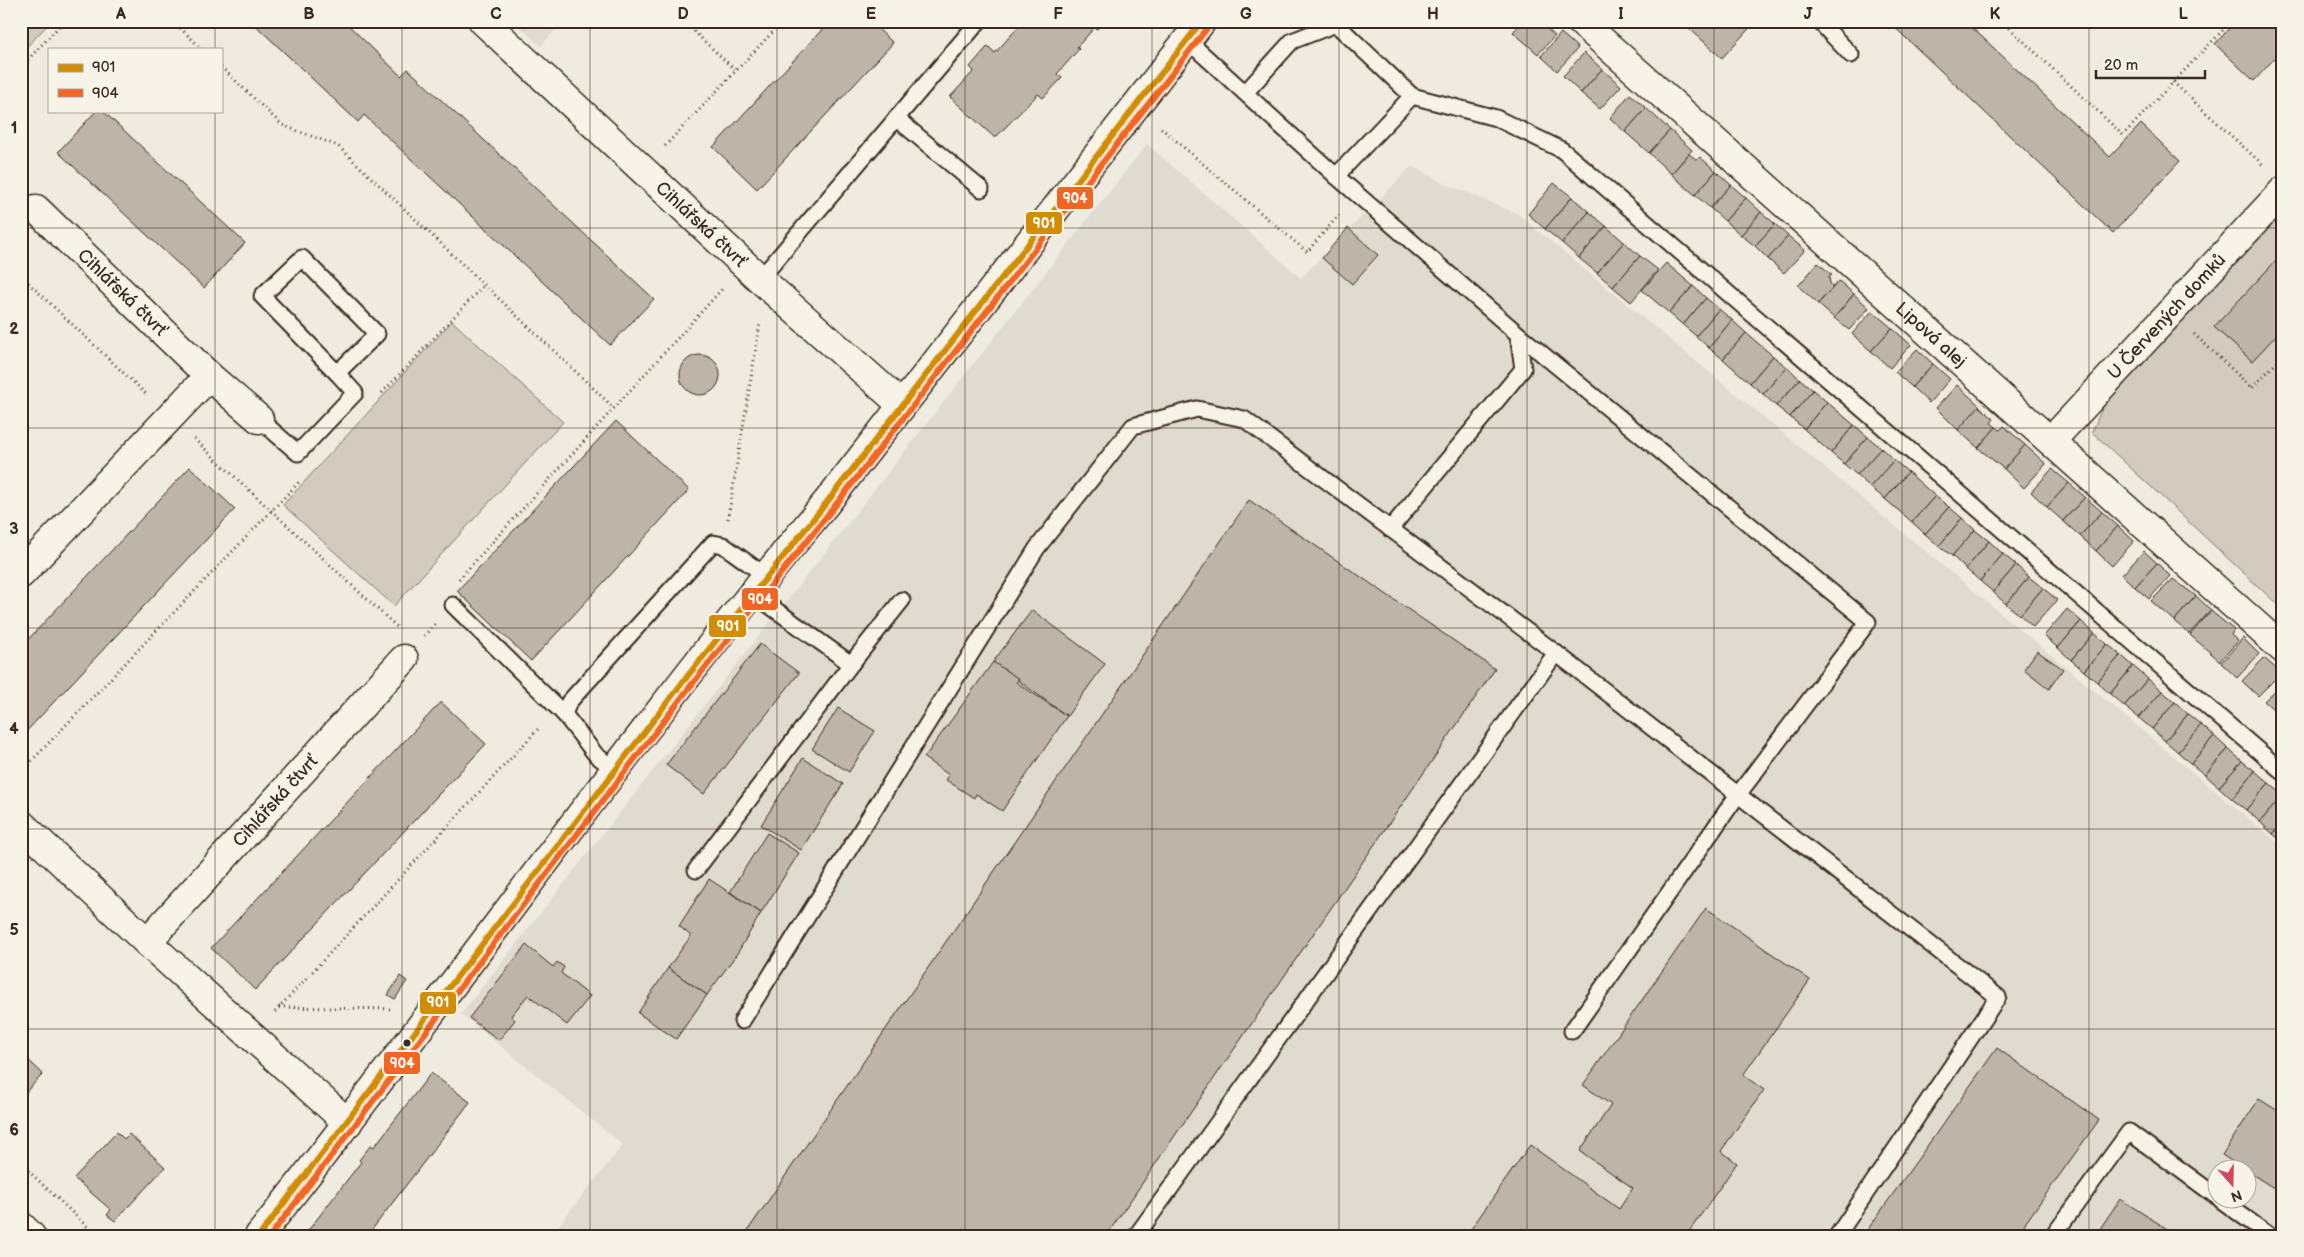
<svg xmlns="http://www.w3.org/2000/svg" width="2304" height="1257" font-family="'Balsamiq Sans',sans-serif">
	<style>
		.built { fill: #e0dbd0; fill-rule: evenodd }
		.green { fill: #d1cbc0; stroke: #867a6f }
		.building { fill: #bdb5aa; stroke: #3b2a1e }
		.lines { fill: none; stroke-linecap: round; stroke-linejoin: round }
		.service-casing { stroke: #3b2a1e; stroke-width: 19 }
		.minor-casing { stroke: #3b2a1e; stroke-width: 31 }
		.secondary-casing { stroke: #3b2a1e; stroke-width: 31 }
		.path { stroke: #3b2a1e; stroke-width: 3; stroke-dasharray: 1 4; stroke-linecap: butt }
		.service { stroke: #f7f3e8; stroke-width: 15 }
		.minor { stroke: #f7f3e8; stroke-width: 28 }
		.secondary { stroke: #f7f3e8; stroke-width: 28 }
		.bus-1-casing { stroke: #f7f3e8; stroke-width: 10 }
		.bus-2-casing { stroke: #f7f3e8; stroke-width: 10 }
		.bus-1 { stroke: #d18d06; stroke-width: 6 }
		.bus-2 { stroke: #f26522; stroke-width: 6 }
		.grid { fill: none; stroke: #3b2a1e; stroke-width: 1; stroke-opacity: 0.55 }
		.bus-dot { fill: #3b2a1e; stroke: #f7f3e8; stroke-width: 2 }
		.labels { text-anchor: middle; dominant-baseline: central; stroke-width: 4; stroke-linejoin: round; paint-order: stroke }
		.street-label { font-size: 18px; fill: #3b2a1e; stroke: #f7f3e8 }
		.line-badge { stroke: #f7f3e8; stroke-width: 2 }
		.badge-label { font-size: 14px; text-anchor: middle; font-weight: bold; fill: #fff }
		.neatline { fill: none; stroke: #3b2a1e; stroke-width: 2 }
		.grid-label { font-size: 16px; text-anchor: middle; font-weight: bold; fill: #3b2a1e }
	</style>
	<rect width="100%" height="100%" fill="#efebe0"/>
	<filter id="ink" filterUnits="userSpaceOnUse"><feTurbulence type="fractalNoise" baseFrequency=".02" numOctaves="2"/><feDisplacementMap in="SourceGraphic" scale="10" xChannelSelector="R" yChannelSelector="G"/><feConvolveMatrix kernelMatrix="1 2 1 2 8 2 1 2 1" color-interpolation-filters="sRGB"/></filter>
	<g filter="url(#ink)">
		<!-- built -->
		<g class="built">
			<path d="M513 21H563L541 46Z"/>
			<path d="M1147 144 1301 278 1412 166 1442 182 1518 214 2283 847V1236H550L623 1145 461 1014ZM2216 1170H2246V1200H2216Z"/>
		</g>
		<!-- green -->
		<g class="green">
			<path d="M21 21H51L21 53Z"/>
			<path d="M2283 209V598L2277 604 2092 432 2106 399Z"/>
			<path d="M452 321 563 422 394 606 283 505Z"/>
		</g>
		<!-- building -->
		<g class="building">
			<path d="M251 21H344L401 76 408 69 654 299 610 345 364 115 358 122Z"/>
			<path d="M830 21H870L893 43 757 189 713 147Z"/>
			<path d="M1019 21H1104L1097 29 1095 27 1077 47 1079 49 1057 74 1062 78 1043 98 1038 94 995 138 950 97 974 71 970 67 988 46 995 53 1019 26 1016 24Z"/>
			<path d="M1523 21H1538L1555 36 1538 54 1513 32Z"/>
			<path d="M1681 21H1756L1722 58Z"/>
			<path d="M1888 21H1965L2110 157 2141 124 2180 161 2113 233Z"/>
			<path d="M2236 21H2283V49L2254 81 2215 44Z"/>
			<path d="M1561 33 1578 48 1557 71 1541 56Z"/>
			<path d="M1584 53 1602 69 1581 93 1563 76Z"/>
			<path d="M1602 69 1621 86 1600 109 1581 93Z"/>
			<path d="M1630 94 1646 108 1625 132 1610 118Z"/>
			<path d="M1646 108 1670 130 1649 153 1625 132Z"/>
			<path d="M96 111H103L245 243 204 288 58 152Z"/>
			<path d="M1670 130 1692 150 1671 174 1649 153Z"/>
			<path d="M1689 154 1697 160 1700 157 1716 171 1695 195 1671 174Z"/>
			<path d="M1716 171 1731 185 1710 208 1695 195Z"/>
			<path d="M1554 183 1572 197 1545 229 1528 214Z"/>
			<path d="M1731 185 1746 198 1725 221 1710 208Z"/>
			<path d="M1572 197 1589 212 1562 243 1545 229Z"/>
			<path d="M1746 198 1761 212 1741 235 1725 221Z"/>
			<path d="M1589 212 1606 226 1579 258 1562 243Z"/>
			<path d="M1761 212 1775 224 1755 246 1741 235Z"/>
			<path d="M1775 224 1788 236 1768 259 1755 246Z"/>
			<path d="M1606 226 1624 242 1597 273 1579 258Z"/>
			<path d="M1348 228 1378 255 1352 284 1322 258Z"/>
			<path d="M1788 236 1805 250 1784 273 1768 259Z"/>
			<path d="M1624 242 1640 256 1613 287 1597 273Z"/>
			<path d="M2283 253V328L2252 361 2214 327Z"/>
			<path d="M1640 256 1658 270 1631 302 1613 287Z"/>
			<path d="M1666 263 1693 286 1669 313 1642 290Z"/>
			<path d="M1818 263 1832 275 1829 277 1830 283 1833 287 1818 304 1798 286Z"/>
			<path d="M1839 281 1854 294 1834 318 1818 304Z"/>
			<path d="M1693 286 1706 298 1683 325 1669 313Z"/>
			<path d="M1854 294 1869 308 1849 330 1834 318Z"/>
			<path d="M1706 298 1719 309 1696 336 1683 325Z"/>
			<path d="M1719 309 1732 320 1709 348 1696 336Z"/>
			<path d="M1872 311 1892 328 1871 351 1852 334Z"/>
			<path d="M1732 320 1746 333 1723 359 1709 348Z"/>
			<path d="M1892 328 1911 345 1890 368 1871 351Z"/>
			<path d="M1746 333 1773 356 1750 383 1723 359Z"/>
			<path d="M1917 349 1933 364 1912 387 1895 372Z"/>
			<circle cx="700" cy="375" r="20"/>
			<path d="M1773 356 1787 367 1763 394 1750 383Z"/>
			<path d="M1933 364 1950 379 1929 403 1912 387Z"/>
			<path d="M1787 367 1800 379 1776 406 1763 394Z"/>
			<path d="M1800 379 1813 390 1790 417 1776 406Z"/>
			<path d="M1957 385 1980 406 1958 430 1936 408Z"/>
			<path d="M1813 390 1827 402 1804 429 1790 417Z"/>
			<path d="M1827 402 1854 425 1831 453 1804 429Z"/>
			<path d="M1979 406 1994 419 1991 423 1996 427 1978 448 1958 430Z"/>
			<path d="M616 421 689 490 531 661 457 591Z"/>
			<path d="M1854 425 1868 437 1844 464 1831 453Z"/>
			<path d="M2004 426 2025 445 2004 469 1978 448 1996 427 2000 430Z"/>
			<path d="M1868 437 1881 448 1857 475 1844 464Z"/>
			<path d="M2025 445 2046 464 2024 488 2004 469Z"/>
			<path d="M1881 448 1894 460 1870 487 1857 475Z"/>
			<path d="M1894 460 1908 472 1885 499 1870 487Z"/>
			<path d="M190 467 235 509 21 737V647Z"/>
			<path d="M2052 469 2069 483 2047 507 2031 492Z"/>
			<path d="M1908 472 1935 496 1912 522 1885 499Z"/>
			<path d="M2069 483 2085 497 2063 521 2047 507Z"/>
			<path d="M1935 496 1949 507 1925 534 1912 522Z"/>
			<path d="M2085 497 2102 512 2080 536 2063 521Z"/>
			<path d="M1249 500 1495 669 1106 1236H744Z"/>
			<path d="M1949 507 1962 518 1939 546 1925 534Z"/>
			<path d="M2102 512 2118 526 2096 551 2080 536Z"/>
			<path d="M1962 518 1975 530 1952 556 1939 546Z"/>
			<path d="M2118 526 2134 541 2112 566 2096 551Z"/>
			<path d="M1975 530 1989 541 1966 569 1952 556Z"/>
			<path d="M1989 541 2003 554 1980 581 1966 569Z"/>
			<path d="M2144 551 2157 563 2135 587 2122 575Z"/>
			<path d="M2003 554 2016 565 1993 592 1980 581Z"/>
			<path d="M2157 563 2170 576 2149 599 2135 587Z"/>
			<path d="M2016 565 2029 577 2006 604 1993 592Z"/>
			<path d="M2029 577 2043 588 2020 615 2006 604Z"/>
			<path d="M2173 579 2196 596 2174 621 2151 601Z"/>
			<path d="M2043 588 2057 600 2033 627 2020 615Z"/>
			<path d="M2196 596 2211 610 2189 634 2174 621Z"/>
			<path d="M2067 609 2081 621 2058 648 2044 636Z"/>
			<path d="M1032 610 1105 664 1067 716 993 662Z"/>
			<path d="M2211 611 2234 630 2231 635 2238 641 2220 661 2190 635Z"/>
			<path d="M2081 621 2094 633 2071 660 2058 648Z"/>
			<path d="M2094 633 2107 644 2084 671 2071 660Z"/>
			<path d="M2243 638 2259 654 2237 678 2221 663Z"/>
			<path d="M760 644 799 673 704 794 666 765Z"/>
			<path d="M2107 644 2121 655 2097 682 2084 671Z"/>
			<path d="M2037 651 2063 669 2049 689 2024 669Z"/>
			<path d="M2121 655 2133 666 2110 694 2097 682Z"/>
			<path d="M2264 658 2281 673 2258 696 2242 681Z"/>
			<path d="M993 662 1019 679 1016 682 1067 716 1002 811 976 794 974 798 946 780 949 775 924 758Z"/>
			<path d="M2133 666 2148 679 2124 706 2110 694Z"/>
			<path d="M2148 679 2162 691 2139 718 2124 706Z"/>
			<path d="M2283 683V714L2281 716 2264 701Z"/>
			<path d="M2162 691 2175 702 2152 729 2139 718Z"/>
			<path d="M441 702 486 744 255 990 211 948Z"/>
			<path d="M2175 702 2188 714 2165 741 2152 729Z"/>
			<path d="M838 708 875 731 849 772 812 749Z"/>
			<path d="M2188 714 2201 725 2178 752 2165 741Z"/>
			<path d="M2201 725 2214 736 2191 764 2178 752Z"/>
			<path d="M2214 736 2228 749 2205 775 2191 764Z"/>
			<path d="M2228 749 2242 761 2219 787 2205 775Z"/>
			<path d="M803 758 843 784 801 850 761 825Z"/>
			<path d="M2242 761 2255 771 2232 799 2219 787Z"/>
			<path d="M2255 771 2269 783 2246 810 2232 799Z"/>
			<path d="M2269 783 2283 795 2260 822 2246 810Z"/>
			<path d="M2283 795V822L2273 834 2260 822Z"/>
			<path d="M2283 822V842L2273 834Z"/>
			<path d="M767 833 799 853 761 913 730 892Z"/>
			<path d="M709 879 761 913 738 952 707 995 668 968 691 936 679 926Z"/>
			<path d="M1706 908 1810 980 1743 1075 1764 1090 1721 1151 1737 1163 1686 1236H1466L1530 1145 1619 1209 1633 1188 1580 1151 1611 1105 1583 1085Z"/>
			<path d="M526 945 553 967 557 962 564 967 561 973 590 996 567 1025 528 995 511 1016 515 1020 499 1040 469 1018Z"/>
			<path d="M668 968 707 995 676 1039 638 1013Z"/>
			<path d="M400 976 407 981 395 999 388 995Z"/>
			<path d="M1997 1048 2099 1120 2016 1236H1863Z"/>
			<path d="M21 1053 43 1074 21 1097Z"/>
			<path d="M431 1073 470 1102 367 1236H304L361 1162 359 1160 371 1145 374 1147Z"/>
			<path d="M2259 1099 2283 1114V1194L2222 1155Z"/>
			<path d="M117 1132 124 1139 129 1134 165 1167 115 1221 107 1215 111 1210 74 1178Z"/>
			<path d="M2120 1199 2169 1230 2165 1236H2095Z"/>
		</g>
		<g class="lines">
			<!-- service casing -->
			<g class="service-casing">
				<g id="service">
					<path d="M1819 21 1851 55"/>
					<path d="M1187 40 1336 176 1412 96 1336 24 1292 41 1245 93"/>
					<path d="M1412 96 1496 118 1562 150 2283 772"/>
					<path d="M896 118 981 189"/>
					<path d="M1336 176 1518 334 1523 369 1390 529"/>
					<path d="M302 258 377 334 337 373 262 296Z"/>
					<path d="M760 279 979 21"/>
					<path d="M1518 334 1868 622 1737 796 1572 1031"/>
					<path d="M259 419 298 453 355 393 337 373"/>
					<path d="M453 605 564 714"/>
					<path d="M1556 653 1998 997 1837 1236"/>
					<path d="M851 664 902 600"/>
					<path d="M614 769 596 755 564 714 569 702 713 543 723 545 766 576"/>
					<path d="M696 870 851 664 752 593"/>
					<path d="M742 1021 1037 548 1133 426 1197 409 1244 419 1556 653 1136 1236"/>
					<path d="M2221 1200 2270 1236"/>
					<path d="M2053 1236 2129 1132 2216 1196"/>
				</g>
			</g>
			<!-- minor casing -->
			<g class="minor-casing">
				<g id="minor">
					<path id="s1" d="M483 21 760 279 902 405"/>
					<path id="s2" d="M1580 21 2283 649"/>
					<path id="s3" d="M36 209 209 376 259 419"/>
					<path id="s4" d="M2051 441 2283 191"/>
					<path d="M21 574 209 376"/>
					<path d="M21 824 147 942"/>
					<path id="s5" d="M348 1123 147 942 404 659"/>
					<path d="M259 1236C451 994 629 740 827 502L1202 21"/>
				</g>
			</g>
			<!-- secondary casing -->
			<g class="secondary-casing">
				<path id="secondary" d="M21 1226 31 1236"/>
			</g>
			<!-- path -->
			<g class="path">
				<path d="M173 21 202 49"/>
				<path d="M683 21 736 71"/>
				<path d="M2002 21 2123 135 2224 29 2216 21"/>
				<path d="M21 67 64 21"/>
				<path d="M221 67 282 125 338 146 613 407"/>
				<path d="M2173 82 2263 165"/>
				<path d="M1161 128 1307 252 1339 215"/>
				<path d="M665 146 783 21"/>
				<path d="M21 276 146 394"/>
				<path d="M2194 334 2252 388 2283 356"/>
				<path d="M382 393 484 285"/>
				<path d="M194 439 397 627"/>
				<path d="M728 519 760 323"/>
				<path d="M459 579 723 288"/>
				<path d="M424 636 435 624"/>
				<path d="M21 772 301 480"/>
				<path d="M279 1007 393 1009"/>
				<path d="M275 1012 540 727"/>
				<path d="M21 1164 97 1236"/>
				<path d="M221 1236 227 1229"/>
			</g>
			<!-- service -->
			<use href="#service" class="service"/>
			<!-- minor -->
			<use href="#minor" class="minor"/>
			<!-- secondary -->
			<use href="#secondary" class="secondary"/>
			<!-- bus-1 casing -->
			<g class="bus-1-casing">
				<path id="bus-1" d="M259 1236 682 683 827 502 1202 21"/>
			</g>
			<!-- bus-2 casing -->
			<g class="bus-2-casing">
				<path id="bus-2" d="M270 1236 689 688 834 507 1209 26"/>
			</g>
			<!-- bus-1 -->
			<use href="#bus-1" class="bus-1"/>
			<!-- bus-2 -->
			<use href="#bus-2" class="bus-2"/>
		</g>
	</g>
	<!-- grid -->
	<path class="grid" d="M215 21V49M402 21V1236M590 21V1236M777 21V1236M965 21V1236M1152 21V1236M1339 21V1236M1527 21V1236M1714 21V1236M1902 21V1236M2089 21V1236M215 111V1236M21 228H2283M21 428H2283M21 628H2283M21 829H2283M21 1029H2283"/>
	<!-- markers -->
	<circle class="bus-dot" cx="407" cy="1043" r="4.5"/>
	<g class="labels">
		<!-- street labels -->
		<g class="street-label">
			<text stroke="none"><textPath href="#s1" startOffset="298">Cihlářská čtvrť</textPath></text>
			<text stroke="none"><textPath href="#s3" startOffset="120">Cihlářská čtvrť</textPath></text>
			<text stroke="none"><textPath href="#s4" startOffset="170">U Červených domků</textPath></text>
			<text stroke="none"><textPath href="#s2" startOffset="471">Lipová alej</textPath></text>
			<text stroke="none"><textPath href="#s5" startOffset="461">Cihlářská čtvrť</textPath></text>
		</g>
	</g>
	<g class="line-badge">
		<rect x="1056" y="186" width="38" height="24" rx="5" fill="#f26522"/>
		<rect x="1025" y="211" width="38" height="24" rx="5" fill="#d18d06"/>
		<rect x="741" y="587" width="38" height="24" rx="5" fill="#f26522"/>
		<rect x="708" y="614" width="39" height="24" rx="5" fill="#d18d06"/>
		<rect x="419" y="991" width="38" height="24" rx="5" fill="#d18d06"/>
		<rect x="383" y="1051" width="38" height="24" rx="5" fill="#f26522"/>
	</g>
	<g class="badge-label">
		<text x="1075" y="203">904</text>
		<text x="1044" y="228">901</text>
		<text x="760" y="604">904</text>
		<text x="728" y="631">901</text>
		<text x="438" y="1007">901</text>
		<text x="402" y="1068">904</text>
	</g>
	<!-- margin -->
	<rect width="2304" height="1257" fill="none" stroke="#f7f3e8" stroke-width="55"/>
	<!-- legend -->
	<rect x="48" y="48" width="175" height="65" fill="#f7f3e8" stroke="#aca397"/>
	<rect x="58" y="64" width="25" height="8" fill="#d18d06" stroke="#aca397"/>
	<text x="92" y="72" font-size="15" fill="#3b2a1e">901</text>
	<rect x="58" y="89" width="25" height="8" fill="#f26522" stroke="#aca397"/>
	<text x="92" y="98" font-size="15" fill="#3b2a1e">904</text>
	<!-- north arrow -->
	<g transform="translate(2232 1184) rotate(160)"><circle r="24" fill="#f7f3e8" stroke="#aca397"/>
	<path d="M0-4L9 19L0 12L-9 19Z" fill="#d1495b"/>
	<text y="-8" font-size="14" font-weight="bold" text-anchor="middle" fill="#3b2a1e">N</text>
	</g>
	<!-- scale -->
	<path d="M2096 70v8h109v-8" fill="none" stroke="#3b2a1e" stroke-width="2.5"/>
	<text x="2104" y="70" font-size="15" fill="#3b2a1e" stroke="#f7f3e8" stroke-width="4" paint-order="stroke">20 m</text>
	<rect x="28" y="28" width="2248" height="1202" class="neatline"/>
	<g class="grid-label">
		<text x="121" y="19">A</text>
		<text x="309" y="19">B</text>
		<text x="496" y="19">C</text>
		<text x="683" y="19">D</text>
		<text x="871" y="19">E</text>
		<text x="1058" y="19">F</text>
		<text x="1246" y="19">G</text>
		<text x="1433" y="19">H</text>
		<text x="1621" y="19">I</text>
		<text x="1808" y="19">J</text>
		<text x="1995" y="19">K</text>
		<text x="2183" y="19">L</text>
		<text x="14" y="133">1</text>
		<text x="14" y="334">2</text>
		<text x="14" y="534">3</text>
		<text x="14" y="734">4</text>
		<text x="14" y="935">5</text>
		<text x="14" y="1135">6</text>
	</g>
</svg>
